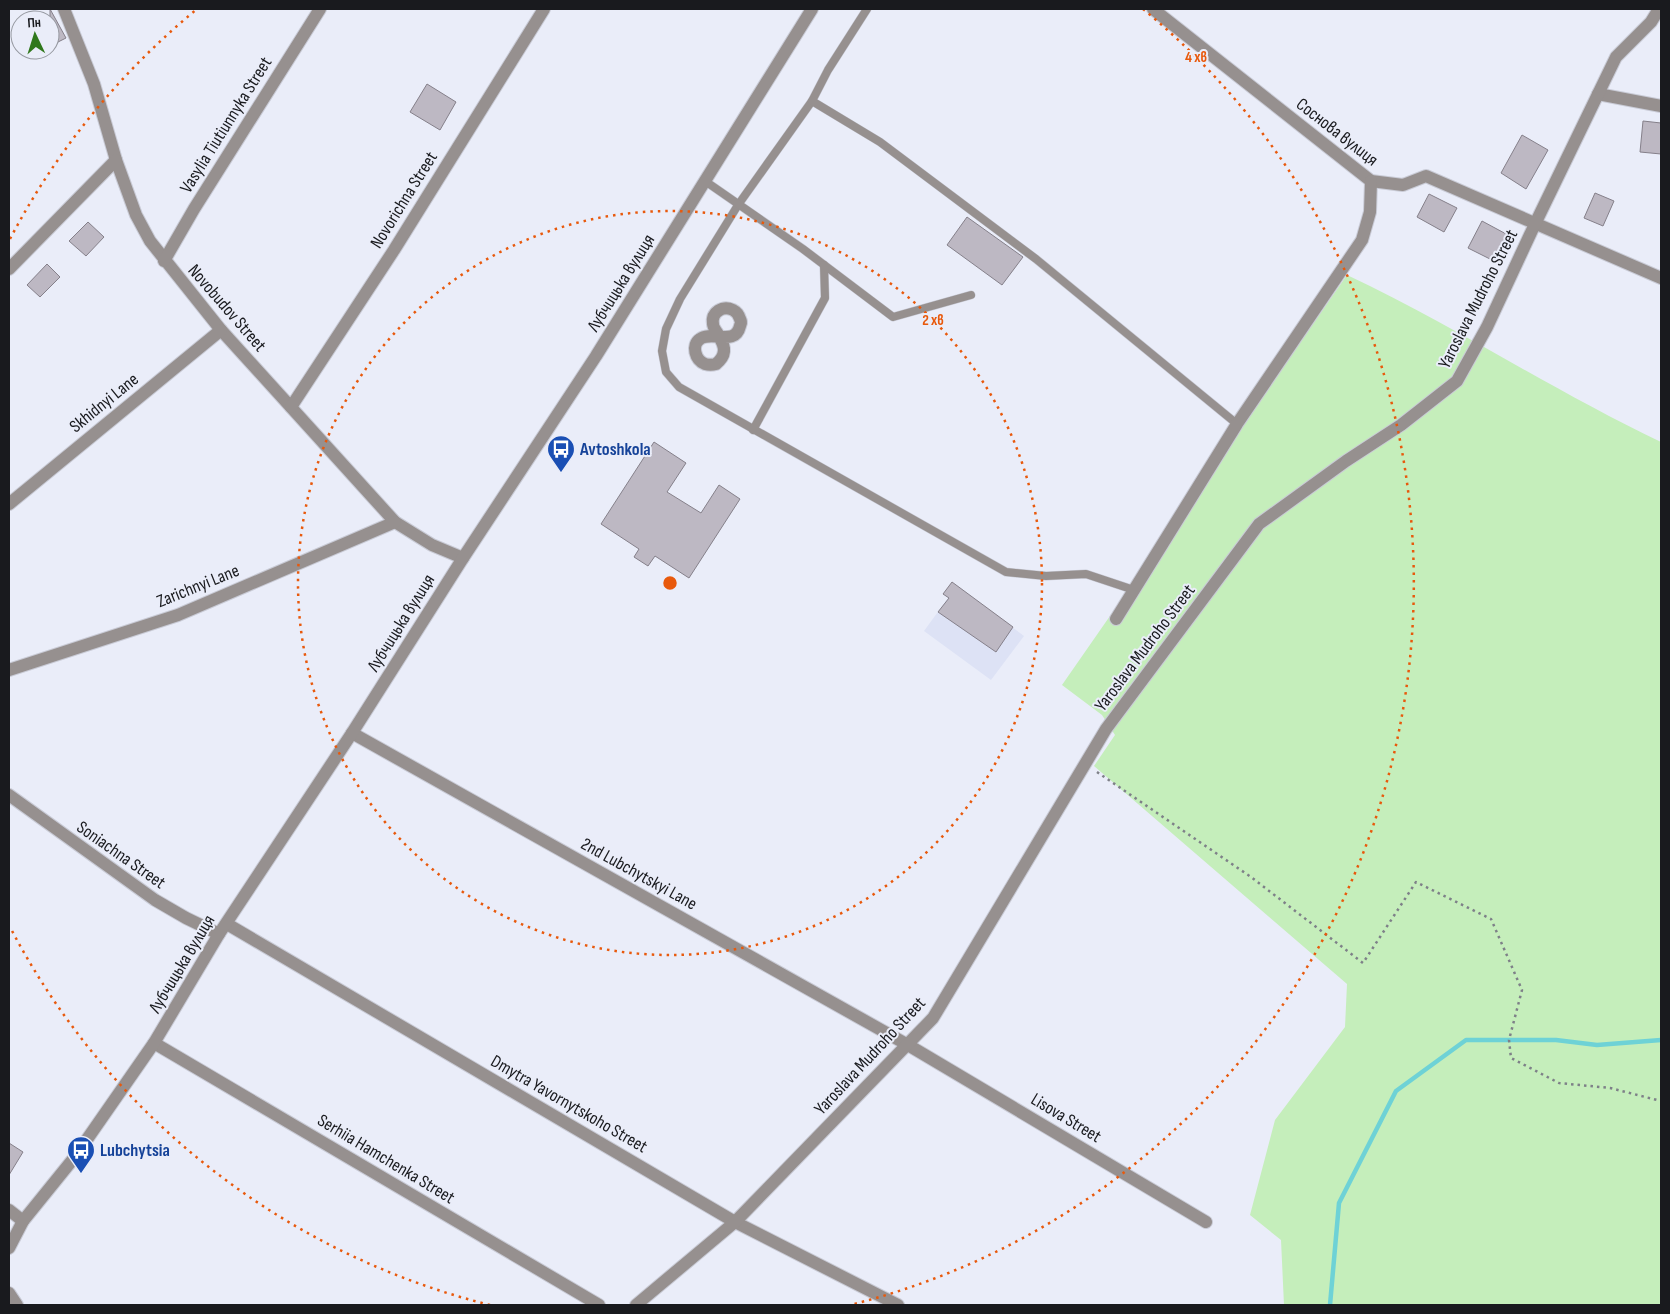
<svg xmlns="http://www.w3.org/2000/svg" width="1670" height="1314" font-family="'Sofia Sans Condensed',sans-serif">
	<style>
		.built { fill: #dde2f5 }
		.green { fill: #c5eebb }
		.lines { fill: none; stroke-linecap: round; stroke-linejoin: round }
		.stream { stroke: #6ed2d6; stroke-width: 4.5 }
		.building { fill: #bdb8c3; stroke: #85808a }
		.service-casing { stroke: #c9cbd6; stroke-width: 9 }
		.minor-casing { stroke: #c9cbd6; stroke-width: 14 }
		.path { stroke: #7e8088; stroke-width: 2.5; stroke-dasharray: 2.5 4; stroke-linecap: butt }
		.service { stroke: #96908f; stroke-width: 8 }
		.minor { stroke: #96908f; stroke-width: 12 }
		.ring { fill: none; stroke: #e8590c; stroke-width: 2.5; stroke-dasharray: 2.5 5 }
		.labels { text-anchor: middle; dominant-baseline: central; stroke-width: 4; stroke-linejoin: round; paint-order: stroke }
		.street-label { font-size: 18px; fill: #191a1e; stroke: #eaedf9 }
		.transit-label { font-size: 18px; font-weight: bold; fill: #164399; stroke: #eaedf9; text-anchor: start }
		.centre { fill: #e8590c; stroke: #eaedf9; stroke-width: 2.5 }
		.ring-label { font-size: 15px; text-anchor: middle; font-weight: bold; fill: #e8590c; stroke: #eaedf9; stroke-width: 4; stroke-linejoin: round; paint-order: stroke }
	</style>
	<rect width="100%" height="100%" fill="#eaedf9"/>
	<!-- built -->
	<path class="built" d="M952 583 1024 636 991 680 924 631 948 598 943 594Z"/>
	<!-- green -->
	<path class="green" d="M1347 275C1455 326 1554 391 1661 442V1305H1284L1281 1240 1250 1215 1275 1120 1345 1027 1347 984 1094 766 1115 735 1102 715 1062 685Z"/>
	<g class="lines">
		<!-- stream -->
		<path class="stream" d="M1330 1305 1339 1203 1396 1091 1466 1040H1556L1597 1045 1661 1040"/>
	</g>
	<!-- building -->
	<g class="building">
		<path d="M50 9 66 38 50 46Z"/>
		<path d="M427 84 456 102 440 130 410 112Z"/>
		<path d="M1643 121 1661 123V154L1640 152Z"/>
		<path d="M1522 135 1548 150 1526 189 1501 173Z"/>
		<path d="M1595 193 1614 201 1603 226 1584 218Z"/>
		<path d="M1429 194 1457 208 1444 232 1417 217Z"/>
		<path d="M967 217 1023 257 1002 285 947 245Z"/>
		<path d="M1482 221 1508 235 1494 261 1468 248Z"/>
		<path d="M88 222 104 237 86 256 69 241Z"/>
		<path d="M47 264 60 277 40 297 27 285Z"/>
		<path d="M654 442 686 463 667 492 701 513 719 485 740 499 689 578 655 556 648 566 634 557 639 549 601 524Z"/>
		<path d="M952 582 1013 627 996 652 938 612 949 598 943 594Z"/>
		<path d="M9 1143 23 1152 9 1175Z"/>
	</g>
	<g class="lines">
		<!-- service casing -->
		<g class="service-casing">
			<g id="service">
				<path d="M867 9 828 70 812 101 738 205 680 299 666 329 662 351 666 372 679 387 1006 572 1046 576 1086 574 1134 590"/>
				<path d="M812 101 880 142 1036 259 1237 424"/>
				<path d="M705 181 803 249 893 317 971 295"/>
				<path d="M753 430 825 298 824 265"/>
			</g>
		</g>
		<!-- minor casing -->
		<g class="minor-casing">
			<g id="minor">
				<path d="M64 9 94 84 116 160 136 215 150 241 221 330 395 522 432 545 463 558"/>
				<path d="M1153 9 1371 181 1403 185 1426 176 1661 278"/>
				<path d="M1598 94 1661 106"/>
				<path d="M164 261 194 209 320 9"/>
				<path d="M9 269 116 160"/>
				<path d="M718 334C716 331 713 327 713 324 711 312 723 305 733 310 737 312 739 315 740 319 742 323 741 322 740 326 735 347 712 330 700 339 691 345 695 360 705 364 709 365 712 365 716 364 726 356 726 347 719 337"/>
				<path d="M291 407 394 250 544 9"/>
				<path d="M9 504 221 330"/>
				<path d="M1116 619 1237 424 1362 240 1370 212 1371 181"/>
				<path d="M9 670 178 615 395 522"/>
				<path d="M352 733 908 1045 1206 1222"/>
				<path d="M9 795 155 900 186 918 219 934"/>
				<path d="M227 924 735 1222 898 1305"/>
				<path d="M154 1043 599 1305"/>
				<path d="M9 1210 23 1221"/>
				<path d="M9 1248 23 1221 74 1158 154 1043 219 934 352 733 463 558 596 356 812 9"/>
				<path d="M9 1293 17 1305"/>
				<path d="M636 1305 735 1222 933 1018 1106 729 1259 524 1346 461 1401 425 1457 381 1487 327 1535 224 1616 57 1651 22 1659 9"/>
			</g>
		</g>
		<!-- path -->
		<path class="path" d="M1097 772 1251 877 1363 963 1416 882 1491 919 1522 990 1509 1040 1511 1058 1559 1083 1610 1088 1661 1101"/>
		<!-- service -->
		<use href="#service" class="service"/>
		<!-- minor -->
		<use href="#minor" class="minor"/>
	</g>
	<!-- distance rings -->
	<g class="ring">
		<circle cx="670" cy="583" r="372"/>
		<path d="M490 1305A744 744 0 0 1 10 927M10 239A744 744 0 0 1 197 9M1143 9A744 744 0 0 1 850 1305"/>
	</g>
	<!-- icons -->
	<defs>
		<g id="bus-pin" transform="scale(1.4375)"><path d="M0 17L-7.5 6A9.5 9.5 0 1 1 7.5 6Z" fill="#1a4fb4" stroke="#eaedf9"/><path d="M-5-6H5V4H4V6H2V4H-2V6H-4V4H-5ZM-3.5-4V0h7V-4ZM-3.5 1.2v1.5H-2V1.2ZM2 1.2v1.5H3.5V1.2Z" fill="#fff"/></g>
	</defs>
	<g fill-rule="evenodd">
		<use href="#bus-pin" x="561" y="449"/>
		<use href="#bus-pin" x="81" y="1150"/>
	</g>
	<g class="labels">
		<!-- street labels -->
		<g class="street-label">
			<text transform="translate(226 125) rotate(-58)">Vasylia Tiutiunnyka Street</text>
			<text transform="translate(1337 132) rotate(38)">Соснова вулиця</text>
			<text transform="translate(404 200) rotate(-58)">Novorichna Street</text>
			<text transform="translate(621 283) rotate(-58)">Лубчицька вулиця</text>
			<text transform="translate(1478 299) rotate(-63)">Yaroslava Mudroho Street</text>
			<text transform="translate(227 308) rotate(49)">Novobudov Street</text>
			<text transform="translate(104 403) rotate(-39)">Skhidnyi Lane</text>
			<text transform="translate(198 586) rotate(-22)">Zarichnyi Lane</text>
			<text transform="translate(401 623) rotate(-58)">Лубчицька вулиця</text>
			<text transform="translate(1145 648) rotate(-53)">Yaroslava Mudroho Street</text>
			<text transform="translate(121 855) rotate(35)">Soniachna Street</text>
			<text transform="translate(639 874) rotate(29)">2nd Lubchytskyi Lane</text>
			<text transform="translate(182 964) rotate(-59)">Лубчицька вулиця</text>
			<text transform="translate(870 1056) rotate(-47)">Yaroslava Mudroho Street</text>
			<text transform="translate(569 1104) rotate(30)">Dmytra Yavornytskoho Street</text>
			<text transform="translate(1066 1118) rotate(31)">Lisova Street</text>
			<text transform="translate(386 1159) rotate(31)">Serhiia Hamchenka Street</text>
		</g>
		<!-- transit labels -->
		<g class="transit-label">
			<text x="580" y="449">Avtoshkola</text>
			<text x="100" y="1150">Lubchytsia</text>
		</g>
	</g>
	<circle cx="670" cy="583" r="8" class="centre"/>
	<g class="ring-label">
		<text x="1196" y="62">4 хв</text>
		<text x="933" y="325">2 хв</text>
	</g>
	<!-- border -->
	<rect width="1670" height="1314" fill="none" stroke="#191a1e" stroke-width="20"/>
	<!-- north arrow -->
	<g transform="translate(35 35) rotate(356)"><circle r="24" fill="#eaedf9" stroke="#9699a1"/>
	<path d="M0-4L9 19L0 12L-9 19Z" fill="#30781c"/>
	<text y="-8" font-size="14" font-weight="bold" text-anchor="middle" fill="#191a1e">Пн</text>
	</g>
</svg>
